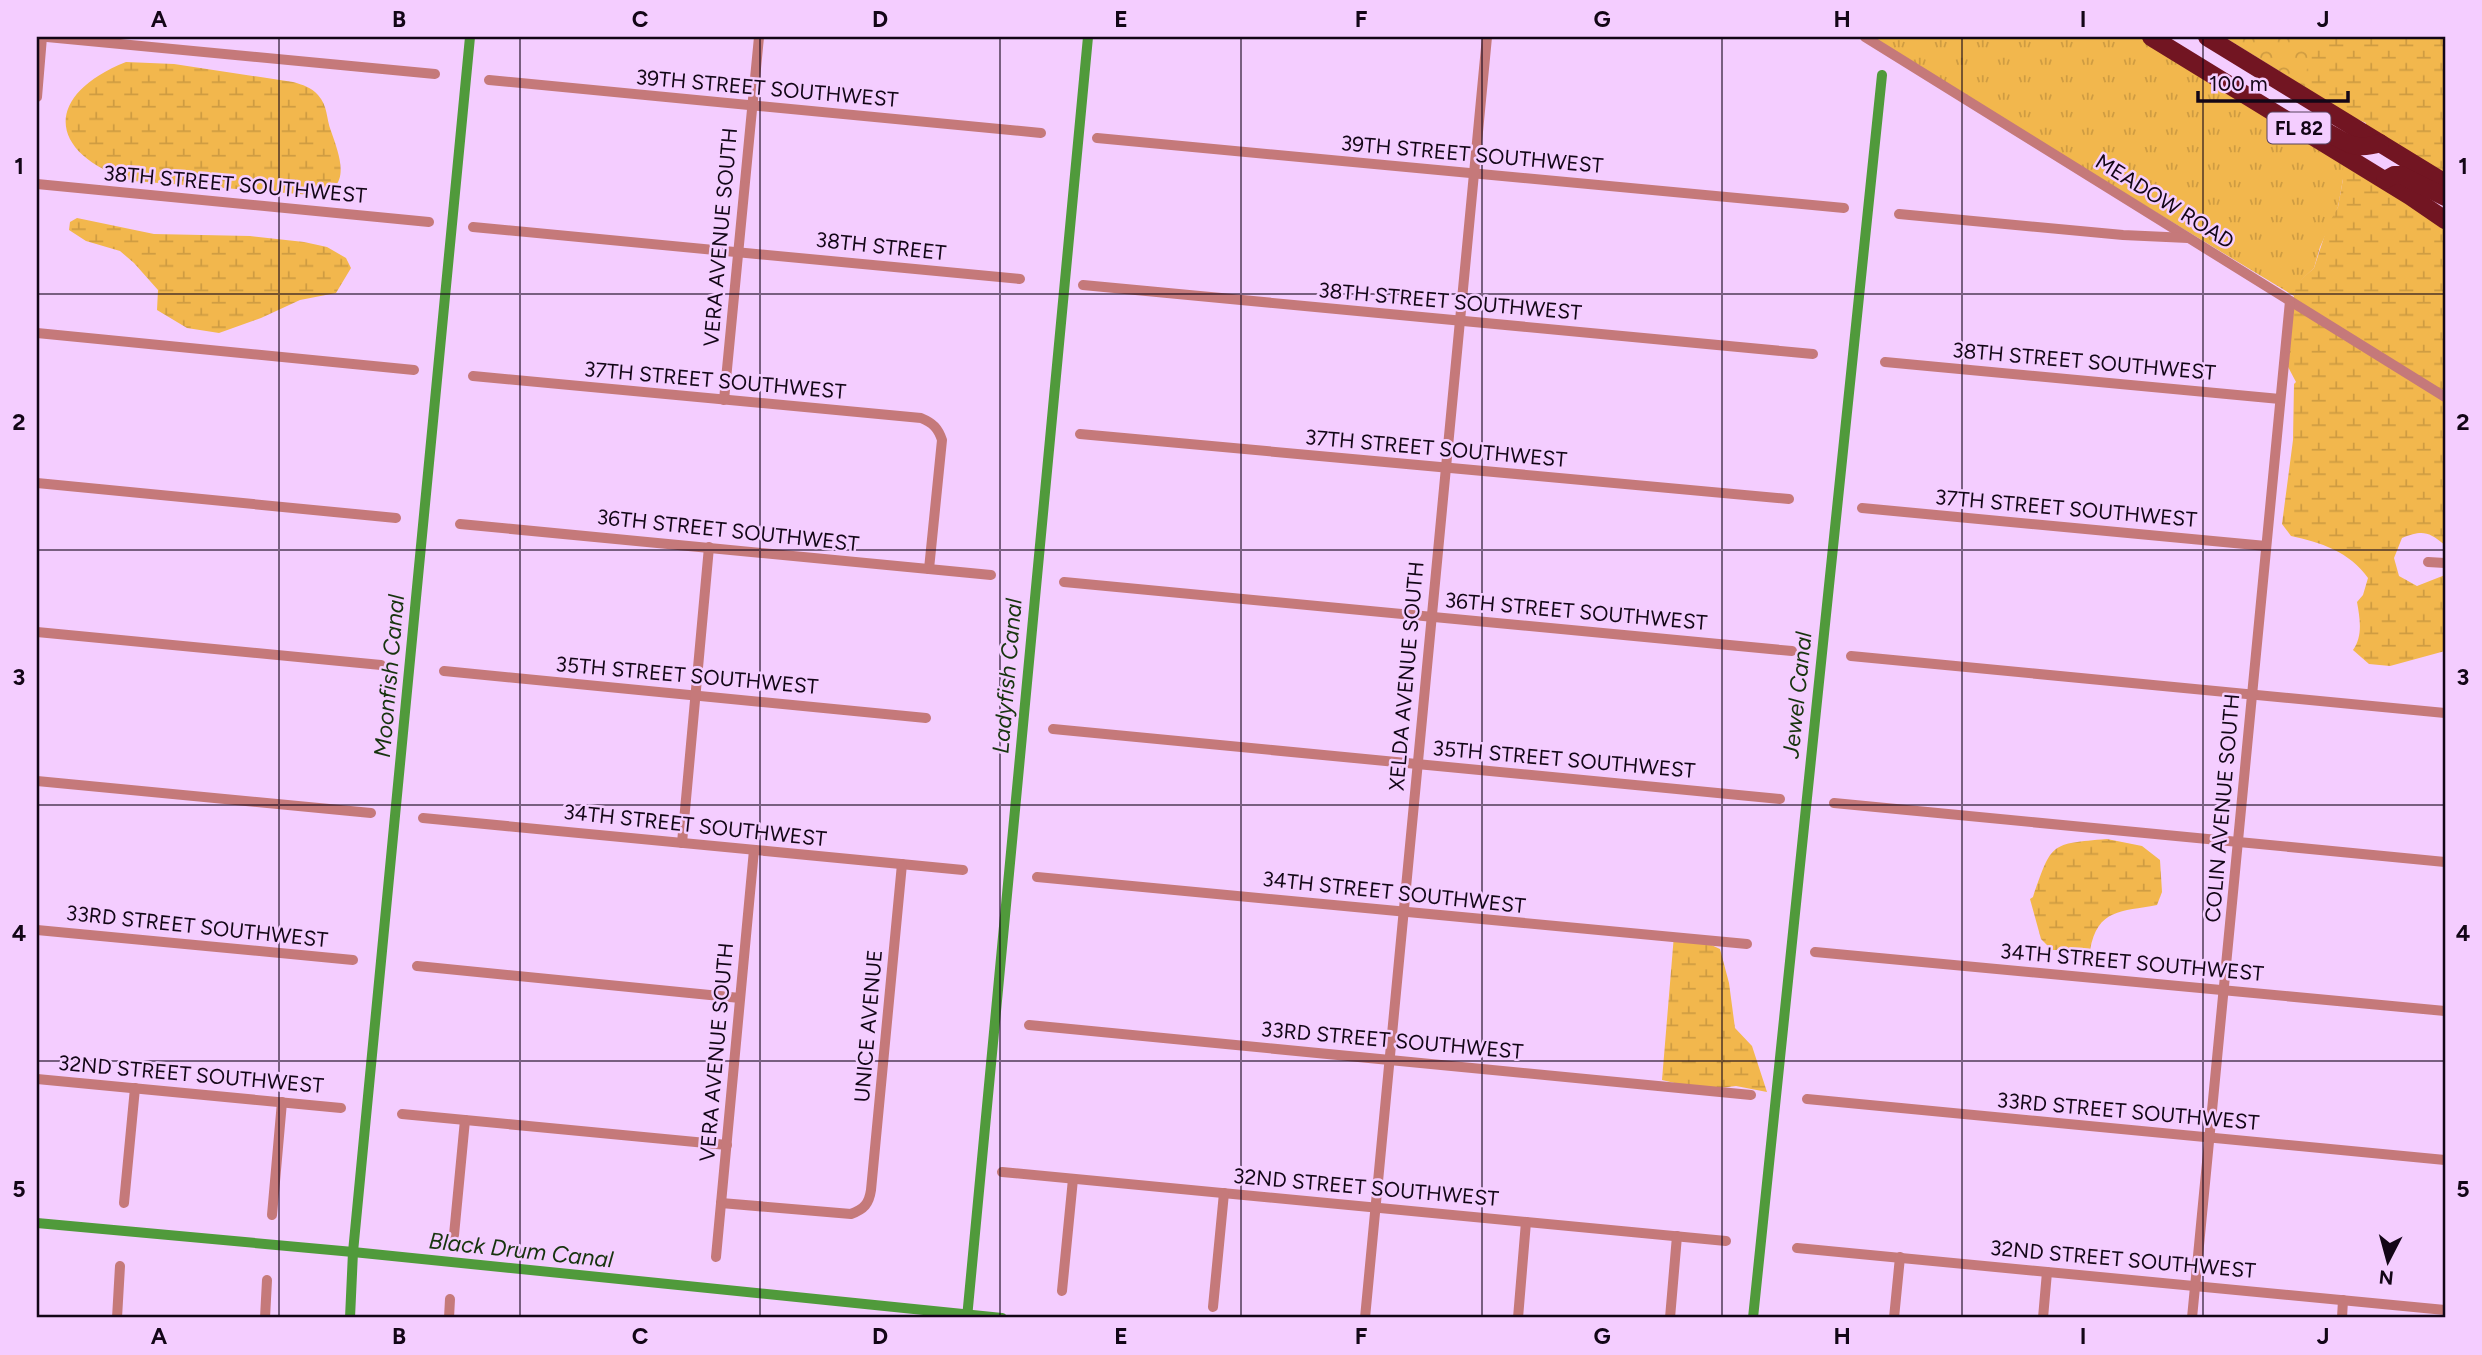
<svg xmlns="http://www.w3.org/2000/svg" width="2482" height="1355" font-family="Figtree,sans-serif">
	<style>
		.grass { fill: url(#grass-tufts) }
		.wetland { fill: url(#wetland-marsh) }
		.park { fill: url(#park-crowns) }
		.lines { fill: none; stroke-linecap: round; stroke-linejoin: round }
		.canal { stroke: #509a3b; stroke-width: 10 }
		.street { stroke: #c5797a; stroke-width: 10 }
		.highway { stroke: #721522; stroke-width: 18 }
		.grid { fill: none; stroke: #130617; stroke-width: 2; stroke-opacity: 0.55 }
		.labels { text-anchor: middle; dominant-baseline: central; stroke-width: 5; stroke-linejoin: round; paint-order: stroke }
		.shield { fill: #f4cdff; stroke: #56425d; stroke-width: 2 }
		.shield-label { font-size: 19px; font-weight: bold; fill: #130617 }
		.street-label { font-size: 21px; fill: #130617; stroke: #f4cdff }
		.water-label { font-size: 23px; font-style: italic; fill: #17340e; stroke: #f4cdff }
		.neatline { fill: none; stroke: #130617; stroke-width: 2.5 }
		.grid-label { font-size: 23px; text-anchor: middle; font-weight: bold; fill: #130617 }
	</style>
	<defs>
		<pattern id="grass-tufts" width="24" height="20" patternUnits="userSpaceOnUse" patternTransform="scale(1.75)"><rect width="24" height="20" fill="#f2b74d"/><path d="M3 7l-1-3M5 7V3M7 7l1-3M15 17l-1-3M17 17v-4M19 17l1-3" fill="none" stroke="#cf9c42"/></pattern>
		<pattern id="wetland-marsh" width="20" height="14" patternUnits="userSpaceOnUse" patternTransform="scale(1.75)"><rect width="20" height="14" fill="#f2b74d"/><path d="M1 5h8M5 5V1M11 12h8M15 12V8" fill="none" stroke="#cf9c42"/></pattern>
		<pattern id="park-crowns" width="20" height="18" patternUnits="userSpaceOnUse" patternTransform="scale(1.75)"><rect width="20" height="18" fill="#f2b74d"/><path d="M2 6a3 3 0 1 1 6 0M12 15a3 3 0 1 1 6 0" fill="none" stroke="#cf9c42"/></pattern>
	</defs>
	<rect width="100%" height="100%" fill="#f4cdff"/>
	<!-- grass -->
	<path class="grass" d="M1867 37H2140L2343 162V179L2338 207 2320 247 2314 268 2298 283 2294 296Z"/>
	<!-- wetland -->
	<g class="wetland">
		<path d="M2228 37H2445V176L2365 127 2366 123 2345 114Z"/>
		<path d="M126 62 174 64 293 82C303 85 311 87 318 95 328 106 326 118 331 131 340 157 354 192 312 195L133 181C48 155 41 96 126 62Z"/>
		<path d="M2343 162 2445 227V545C2428 531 2422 530 2402 538L2394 558 2399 576 2417 586 2445 575V651L2390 666 2369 664 2353 650C2363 636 2360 619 2357 602L2363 595 2368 578C2350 552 2320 542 2291 536L2282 524 2293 440 2294 384 2296 382 2285 361 2292 304 2297 283 2314 268 2328 225 2338 207 2343 179Z"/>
		<path d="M77 218 154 234 250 236 304 242 327 247 346 258 351 268 336 293 300 300 261 318 219 333 187 328 157 310 158 290 134 263 120 251 86 241 69 230 70 222Z"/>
		<path d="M2107 839 2142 846 2160 860 2162 892 2157 905C2121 912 2098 908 2090 950H2052L2041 939 2030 899 2033 897C2052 842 2050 844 2107 839Z"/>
		<path d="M1674 935 1692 936 1720 949 1729 983 1735 1028 1752 1046 1767 1092 1736 1086 1704 1090 1662 1080Z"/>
	</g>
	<!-- park -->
	<path class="park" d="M2224 37H2310L2305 87Z"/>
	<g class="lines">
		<!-- canal -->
		<g class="canal">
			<path d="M37 1223 353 1252 1002 1318"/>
			<path d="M350 1318 353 1252 470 37"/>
			<path d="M967 1318 1088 37"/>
			<path d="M1753 1318 1882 75"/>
		</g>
		<!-- street -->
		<g class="street">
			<path d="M47 37 435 74"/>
			<path d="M1865 37 2445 397"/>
			<path d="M489 80 1041 133"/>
			<path d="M37 97 42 37"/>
			<path d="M1097 138 1844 208"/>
			<path d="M37 184 429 222"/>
			<path d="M1899 214 2123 235 2188 238"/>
			<path d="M473 227 1020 279"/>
			<path d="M1083 285 1813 354"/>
			<path d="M37 333 414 370"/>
			<path d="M1885 362 2280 399"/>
			<path d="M473 376 921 418C933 423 938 428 942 440L929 569"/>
			<path d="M724 400 759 37"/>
			<path d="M1080 434 1789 499"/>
			<path d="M37 483 396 518"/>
			<path d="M1862 508 2266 546"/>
			<path d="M460 524 991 575"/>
			<path d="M2428 562 2445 563"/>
			<path d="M1064 582 1792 651"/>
			<path d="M37 632 381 665"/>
			<path d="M1851 656 2445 713"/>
			<path d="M444 671 926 718"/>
			<path d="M1053 729 1780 799"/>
			<path d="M37 781 371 813"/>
			<path d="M1834 803 2445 862"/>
			<path d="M423 818 963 870"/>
			<path d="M682 843 709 547"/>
			<path d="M1037 877 1747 944"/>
			<path d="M37 930 353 960"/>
			<path d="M1815 952 2445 1011"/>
			<path d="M417 966 740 998"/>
			<path d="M1029 1025 1751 1095"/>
			<path d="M37 1079 341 1108"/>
			<path d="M1807 1099 2445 1160"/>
			<path d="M402 1114 727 1145"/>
			<path d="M1002 1172 1726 1241"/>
			<path d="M124 1203 135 1088"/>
			<path d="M721 1203 851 1214C864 1209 869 1204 871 1190L902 864"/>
			<path d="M272 1215 282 1102"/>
			<path d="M454 1235 465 1120"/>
			<path d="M1797 1248 2445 1310"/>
			<path d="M716 1257 754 850"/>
			<path d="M1062 1291 1073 1179"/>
			<path d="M1213 1307 1224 1193"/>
			<path d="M117 1318 120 1266"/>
			<path d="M265 1318 267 1280"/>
			<path d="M449 1318 450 1299"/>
			<path d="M1365 1318 1487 37"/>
			<path d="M1518 1318 1526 1222"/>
			<path d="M1670 1318 1677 1236"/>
			<path d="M1894 1318 1900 1257"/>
			<path d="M2043 1318 2047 1272"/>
			<path d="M2192 1318 2290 301"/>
			<path d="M2342 1318 2343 1300"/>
		</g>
		<!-- highway -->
		<g class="highway">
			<path d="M2151 37 2410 196 2445 220"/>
			<path d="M2207 37 2445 183"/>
			<path d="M2327 132C2348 144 2356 151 2380 143"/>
			<path d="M2385 180 2394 175H2401L2445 197"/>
		</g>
	</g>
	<!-- grid -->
	<path class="grid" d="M279 37V1318M520 37V1318M760 37V1318M1000 37V1318M1241 37V1318M1482 37V1318M1722 37V1318M1962 37V1318M2203 37V1318M37 294H2445M37 550H2445M37 805H2445M37 1061H2445"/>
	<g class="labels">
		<!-- shield labels -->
		<rect class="shield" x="2267.5" y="112.5" width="63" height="31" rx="5"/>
		<g class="shield-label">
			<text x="2299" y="128">FL 82</text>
		</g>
		<!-- street labels -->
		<g class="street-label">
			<text transform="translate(767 88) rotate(5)">39TH STREET SOUTHWEST</text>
			<text transform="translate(1472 154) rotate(5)">39TH STREET SOUTHWEST</text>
			<text transform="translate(235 184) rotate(5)">38TH STREET SOUTHWEST</text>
			<text transform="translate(2165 201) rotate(32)">MEADOW ROAD</text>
			<text transform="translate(720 237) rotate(-85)">VERA AVENUE SOUTH</text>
			<text transform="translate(881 246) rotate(6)">38TH STREET</text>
			<text transform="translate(1450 301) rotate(5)">38TH STREET SOUTHWEST</text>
			<text transform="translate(2084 361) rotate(5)">38TH STREET SOUTHWEST</text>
			<text transform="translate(715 380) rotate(5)">37TH STREET SOUTHWEST</text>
			<text transform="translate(1436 448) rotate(5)">37TH STREET SOUTHWEST</text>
			<text transform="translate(2066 508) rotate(5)">37TH STREET SOUTHWEST</text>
			<text transform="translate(728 530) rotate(6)">36TH STREET SOUTHWEST</text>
			<text transform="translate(1576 611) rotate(5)">36TH STREET SOUTHWEST</text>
			<text transform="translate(687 675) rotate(5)">35TH STREET SOUTHWEST</text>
			<text transform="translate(1406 676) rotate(-85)">XELDA AVENUE SOUTH</text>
			<text transform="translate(1564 759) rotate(5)">35TH STREET SOUTHWEST</text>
			<text transform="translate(2222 808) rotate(-85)">COLIN AVENUE SOUTH</text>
			<text transform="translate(695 825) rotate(6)">34TH STREET SOUTHWEST</text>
			<text transform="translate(1394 892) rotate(6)">34TH STREET SOUTHWEST</text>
			<text transform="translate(197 926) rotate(6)">33RD STREET SOUTHWEST</text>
			<text transform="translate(2132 962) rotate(5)">34TH STREET SOUTHWEST</text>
			<text transform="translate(868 1026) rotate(-85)">UNICE AVENUE</text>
			<text transform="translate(1392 1040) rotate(5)">33RD STREET SOUTHWEST</text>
			<text transform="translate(716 1052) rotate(-85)">VERA AVENUE SOUTH</text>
			<text transform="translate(191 1074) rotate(5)">32ND STREET SOUTHWEST</text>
			<text transform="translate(2128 1111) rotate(5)">33RD STREET SOUTHWEST</text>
			<text transform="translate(1366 1187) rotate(5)">32ND STREET SOUTHWEST</text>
			<text transform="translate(2123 1259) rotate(5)">32ND STREET SOUTHWEST</text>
		</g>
		<!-- water labels -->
		<g class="water-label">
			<text transform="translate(389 676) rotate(-85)">Moonfish Canal</text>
			<text transform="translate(1007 676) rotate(-85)">Ladyfish Canal</text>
			<text transform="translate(1797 695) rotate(-84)">Jewel Canal</text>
			<text transform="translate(521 1250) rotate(6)">Black Drum Canal</text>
		</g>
	</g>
	<!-- border -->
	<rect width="2482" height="1355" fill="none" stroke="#f4cdff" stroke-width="77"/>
	<!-- north arrow -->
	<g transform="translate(2388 1261) rotate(186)" stroke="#f4cdff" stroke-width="5" paint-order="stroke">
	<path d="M0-5L12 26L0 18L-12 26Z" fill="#130617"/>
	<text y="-10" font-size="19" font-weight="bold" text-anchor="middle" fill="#130617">N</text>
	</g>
	<!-- scale -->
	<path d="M2198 91v10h150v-10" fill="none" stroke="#130617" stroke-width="3.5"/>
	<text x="2209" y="91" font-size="21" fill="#130617" stroke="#f4cdff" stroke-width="5" paint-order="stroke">100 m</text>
	<rect x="38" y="38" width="2406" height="1278" class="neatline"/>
	<g class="grid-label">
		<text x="159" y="27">A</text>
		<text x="399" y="27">B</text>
		<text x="640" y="27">C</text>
		<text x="880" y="27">D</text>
		<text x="1121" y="27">E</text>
		<text x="1361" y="27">F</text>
		<text x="1602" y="27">G</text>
		<text x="1842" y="27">H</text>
		<text x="2083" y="27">I</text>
		<text x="2323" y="27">J</text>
		<text x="19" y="174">1</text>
		<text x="2463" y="174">1</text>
		<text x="19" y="430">2</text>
		<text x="2463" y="430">2</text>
		<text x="19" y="685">3</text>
		<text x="2463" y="685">3</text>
		<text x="19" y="941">4</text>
		<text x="2463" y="941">4</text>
		<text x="19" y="1197">5</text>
		<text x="2463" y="1197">5</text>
		<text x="159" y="1344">A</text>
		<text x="399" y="1344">B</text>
		<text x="640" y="1344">C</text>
		<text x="880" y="1344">D</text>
		<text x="1121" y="1344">E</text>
		<text x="1361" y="1344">F</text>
		<text x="1602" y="1344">G</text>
		<text x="1842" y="1344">H</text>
		<text x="2083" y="1344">I</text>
		<text x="2323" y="1344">J</text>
	</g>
</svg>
